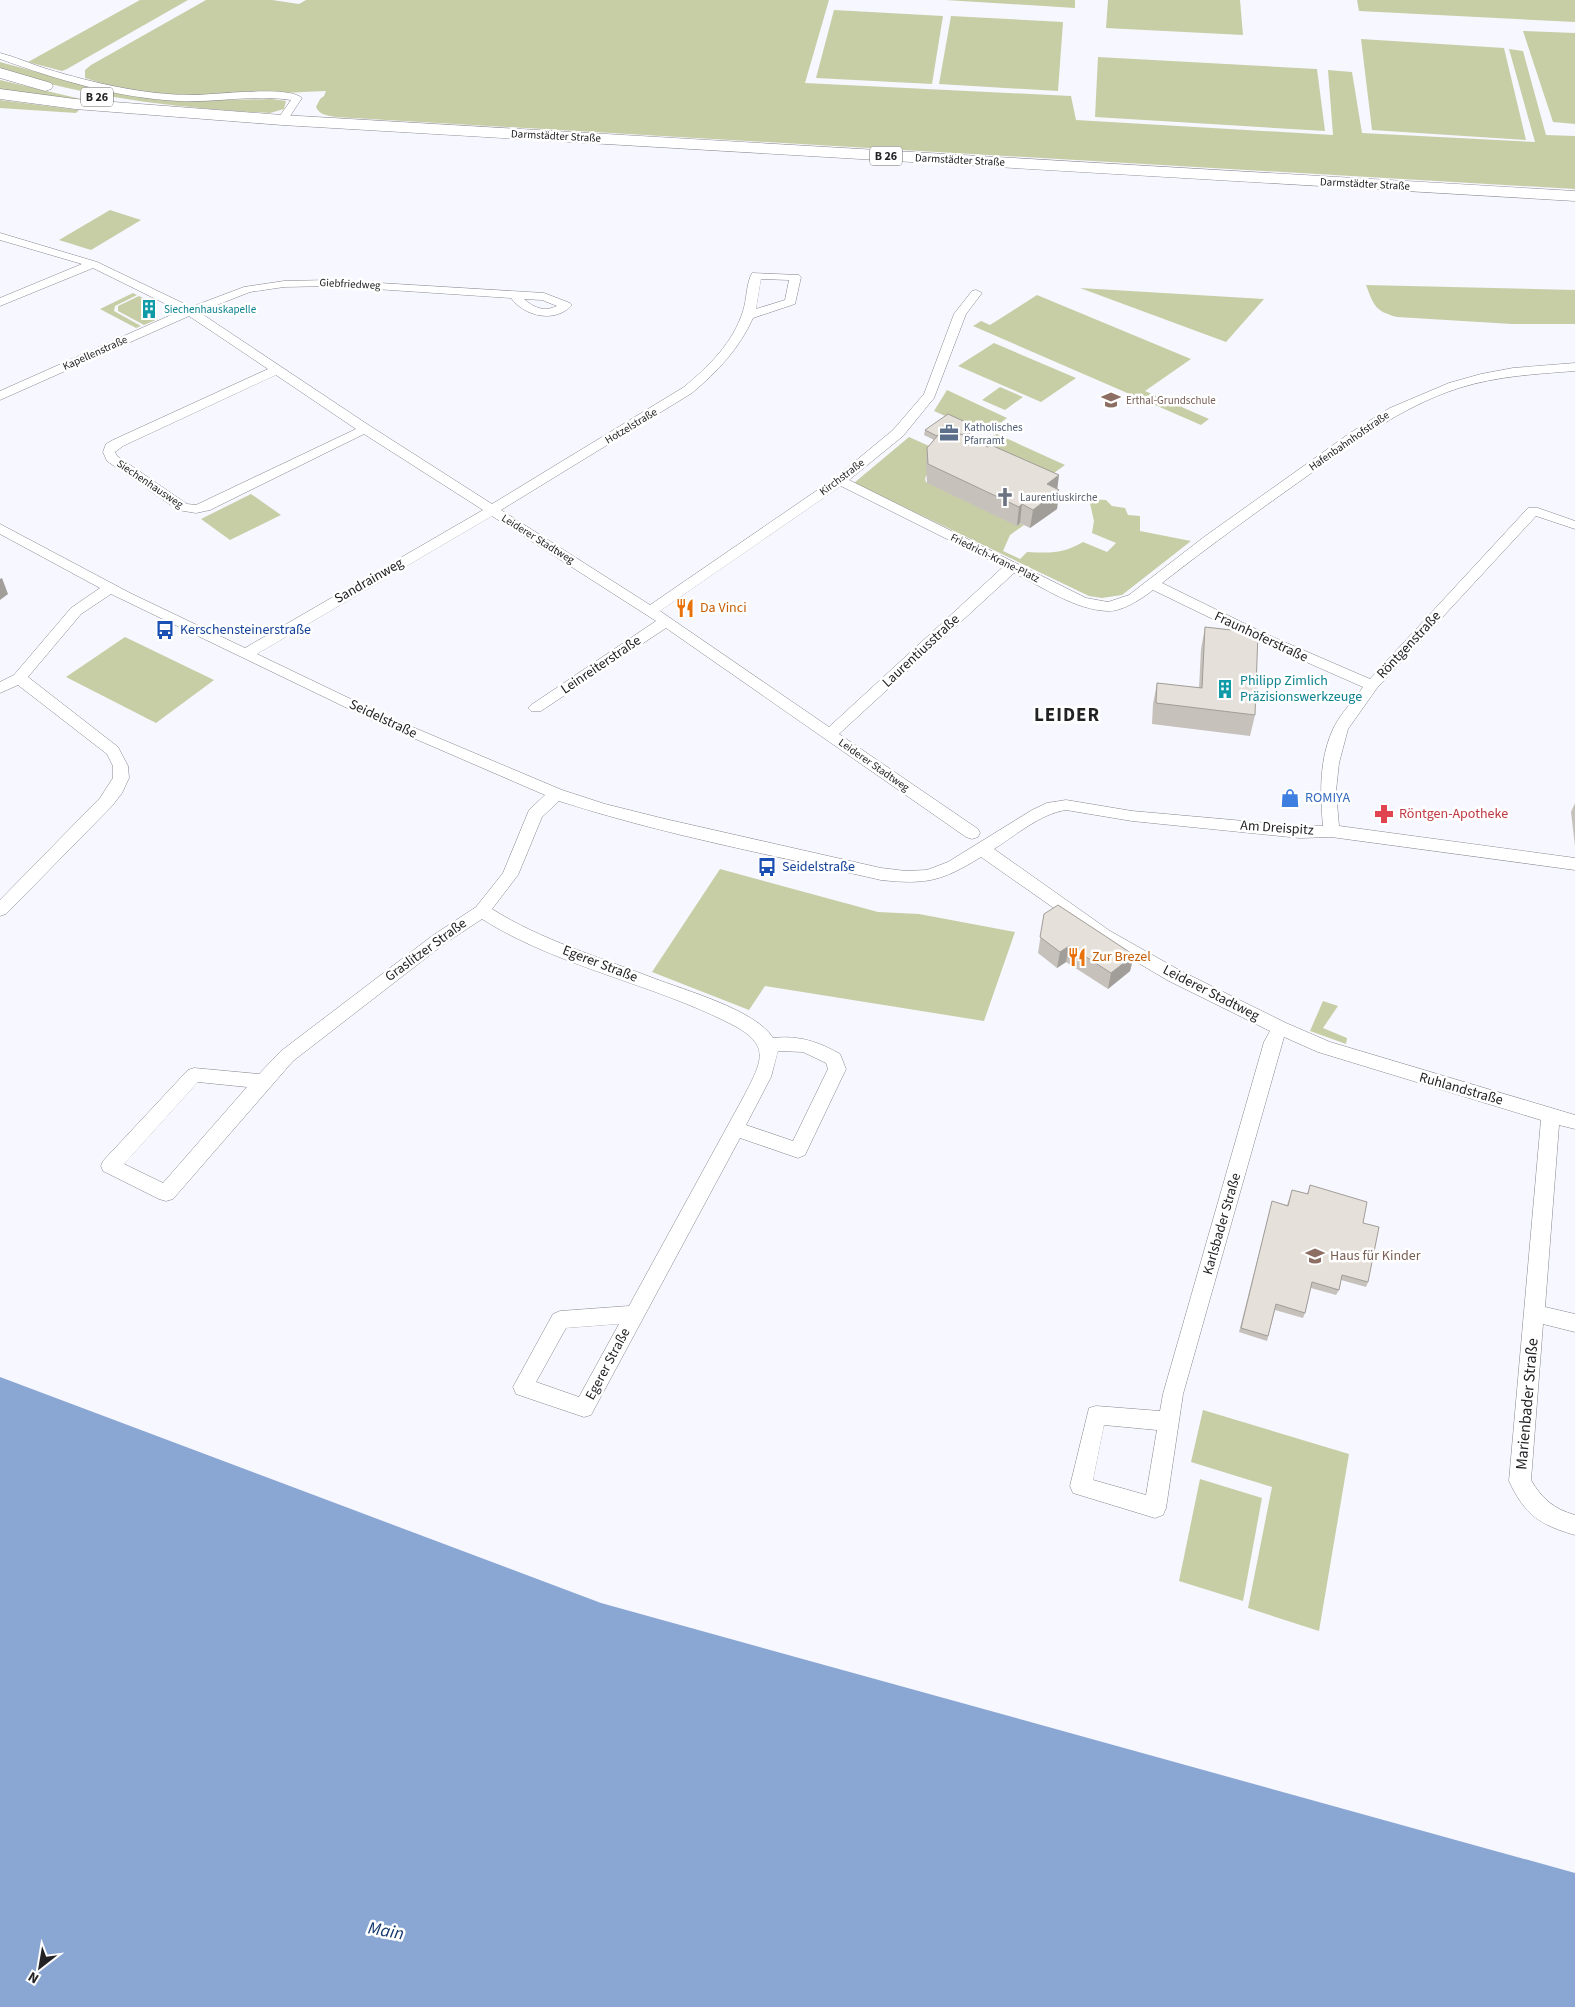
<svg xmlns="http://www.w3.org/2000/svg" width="1575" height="2007" font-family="'Source Sans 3',sans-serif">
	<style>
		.green { fill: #c7cea6 }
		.water { fill: #8aa7d4 }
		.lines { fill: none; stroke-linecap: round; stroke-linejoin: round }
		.street-casing { stroke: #86878e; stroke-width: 1 }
		.primary-casing { stroke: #86878e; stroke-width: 1 }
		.street { fill: #fff; fill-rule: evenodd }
		.primary { fill: #fff; fill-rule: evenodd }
		.wall { fill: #c6c1bb }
		.shaded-wall { fill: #a19d99 }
		.building { fill: #e6e0da; stroke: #a19d99 }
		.labels { text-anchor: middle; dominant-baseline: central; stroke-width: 5; stroke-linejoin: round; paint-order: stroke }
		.far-street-label { font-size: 11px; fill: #232326; stroke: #fff }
		.far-culture-label { font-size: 11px; fill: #0d838f; stroke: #fff; text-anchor: start }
		.far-education-label { font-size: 11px; fill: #785e54; stroke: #fff; text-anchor: start }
		.far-service-label { font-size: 11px; fill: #4e5e75; stroke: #fff; text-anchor: start }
		.far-worship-label { font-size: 11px; fill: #5b616d; stroke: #fff; text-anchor: start }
		.shield { fill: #fff; stroke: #656567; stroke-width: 1 }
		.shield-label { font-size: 12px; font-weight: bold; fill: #232326 }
		.street-label { font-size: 14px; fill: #232326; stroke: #fff }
		.food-label { font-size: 14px; fill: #c56008; stroke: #fff; text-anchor: start }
		.transit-label { font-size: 14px; fill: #164399; stroke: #fff; text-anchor: start }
		.culture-label { font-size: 14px; fill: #0d838f; stroke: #fff; text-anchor: start }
		.shop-label { font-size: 14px; fill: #366cbe; stroke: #fff; text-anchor: start }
		.health-label { font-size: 14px; fill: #be3a42; stroke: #fff; text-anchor: start }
		.education-label { font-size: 14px; fill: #785e54; stroke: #fff; text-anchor: start }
		.near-street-label { font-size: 16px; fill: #232326; stroke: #fff }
		.near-water-label { font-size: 18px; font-style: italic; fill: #12366c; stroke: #fff }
		.district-label { font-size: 19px; font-weight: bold; letter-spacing: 1px; fill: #232326; stroke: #fff }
	</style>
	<rect width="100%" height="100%" fill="#f6f7ff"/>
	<!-- green -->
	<g class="green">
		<path d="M140 0H188L67 69 62 71 28 62Z"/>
		<path d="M206 0H272L299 4 306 0H829L805 83 1071 96 1076 120 1333 135 1328 70 1352 72 1362 133 1535 142 1509 49 1523 51 1546 135 1575 136V189L335 117C326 115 320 115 316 107L320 99 324 96 326 91C246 94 161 104 85 78V70L91 65Z"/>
		<path d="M945 0H1075V8Z"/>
		<path d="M1108 0H1240L1243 35 1106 28Z"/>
		<path d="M1357 0H1575V22L1359 11Z"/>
		<path d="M834 10 943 16 932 84 816 78Z"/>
		<path d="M951 16 1063 22 1058 91 939 84Z"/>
		<path d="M1523 31 1575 33V124L1553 122Z"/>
		<path d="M1361 39 1504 48 1526 140 1372 130Z"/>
		<path d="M1098 57 1317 69 1325 131 1095 117Z"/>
		<path d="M0 62 107 91 178 101 272 99 286 101 284 109 270 113C178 108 88 98 0 70Z"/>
		<path d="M0 80 85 100 0 93Z"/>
		<path d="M0 100 79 110 76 113 0 108Z"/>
		<path d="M110 210 141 220 91 250 59 240Z"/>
		<path d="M1366 285 1575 290V324H1512L1397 317C1375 311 1374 306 1366 285Z"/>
		<path d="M1080 288 1264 299 1226 342Z"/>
		<path d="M133 293 137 295 115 306 114 311 141 326 136 328 100 309Z"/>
		<path d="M1037 295 1191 359 1145 391 1209 419 1201 425 973 326 981 321 990 325Z"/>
		<path d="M139 296 154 304 142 308 141 311 158 319 144 325 118 311V306Z"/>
		<path d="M994 343 1076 378 1041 402 958 366Z"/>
		<path d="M1000 387 1023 397 1005 410 982 400Z"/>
		<path d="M947 390 1007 418 992 429 981 432 934 411Z"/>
		<path d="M997 434 1065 465 1043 481 978 443Z"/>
		<path d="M909 437 956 458 926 476 925 479 926 482 1016 525 1020 523 1024 525 1010 535 1003 551 1020 559 1027 552C1051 553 1062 554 1083 542L1107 552 1116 543 1092 533 1094 521 1089 499 1106 500 1112 506 1125 508 1128 515 1140 516V531L1191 541 1122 595 1102 598 1089 596 854 483Z"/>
		<path d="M251 494 281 515 230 540 201 519Z"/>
		<path d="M125 637 214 680 156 723 66 677Z"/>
		<path d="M720 869 878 912 919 914 1015 932 984 1021 765 986 749 1010 652 972Z"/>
		<path d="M1323 1001 1338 1006 1323 1028 1347 1038 1346 1044 1310 1031Z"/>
		<path d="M1203 1410 1349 1454 1319 1631 1248 1608 1272 1487 1191 1462Z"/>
		<path d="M1200 1479 1262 1498 1243 1601 1179 1581Z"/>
	</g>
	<!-- water -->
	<path class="water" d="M0 1377 601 1603 1575 1873V2007H0Z"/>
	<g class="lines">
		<!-- street casing -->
		<g class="street-casing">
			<g id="street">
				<path d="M0 53C16 57 31 64 47 69 94 83 144 95 193 95 214 95 288 85 302 98L286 122 282 123 277 120 291 100C254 94 216 103 179 101 118 98 58 80 0 59Z"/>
				<path d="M0 233 97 262 191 307 244 287 284 281 330 280 544 293 570 303 572 305C555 324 524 316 511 298L330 286 284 287 250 292 199 312 370 426 492 504 684 387C709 366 733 343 743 311 747 299 746 284 752 273L799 275 801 277 795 304 753 318C739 349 718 371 692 393L501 510 650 605 835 478 893 430 924 394 954 314 972 291 976 290 982 293 966 314 934 398 903 436 849 480 1086 598 1108 602 1129 595 1204 537 1350 433 1390 408 1449 383 1481 374 1513 368 1575 363V371C1536 374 1497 376 1459 388 1400 407 1352 444 1303 479 1255 513 1208 547 1162 583L1266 634 1370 679 1528 508H1538L1575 521V529L1536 516 1377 688 1348 729 1339 763 1336 791 1339 826 1575 858V870L1331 837 1300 838 1132 821 1066 810C1040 814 1016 835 994 849L1110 931 1179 970 1286 1023 1330 1042 1575 1115V1129L1559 1125 1545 1307 1575 1314V1332L1543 1324 1531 1480C1542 1499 1554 1509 1575 1515V1535C1540 1525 1525 1515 1509 1481L1541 1120 1318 1052 1284 1037 1183 1394 1166 1508 1163 1515 1155 1518 1073 1493 1070 1486 1089 1408 1096 1406 1160 1411 1163 1394 1264 1042 1270 1031 1167 980 1098 939 981 857C942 881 927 885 881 880 773 855 664 835 559 801L542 817 518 875 492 909C541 940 599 957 653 978 684 990 756 1010 773 1038 799 1035 819 1042 840 1054L846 1069 805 1155 798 1158 740 1138 591 1415 584 1417 516 1394 513 1387 553 1314 560 1311 629 1306 744 1096C762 1061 772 1045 731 1024 651 983 558 967 482 919L444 944 293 1061 173 1199 166 1201 159 1199 103 1171 101 1166 103 1161 188 1070 194 1068 259 1074 281 1051 432 936 476 907 503 873 529 810 545 795 374 721 111 594 81 614 28 677 118 747 128 766 129 778 122 793 112 806 6 914 0 916V900L100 798 113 778V766L107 754 18 685 0 693V682L14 675 71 608 100 588 0 534V524L130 593 245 648 483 510 364 434 210 510 196 513 178 510 107 461 103 452 106 444 113 440 268 369 189 316 0 400V391L180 311 93 268 0 306V298L82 264 0 240ZM761 279 789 280 785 300 756 309ZM524 299 542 300 557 306C544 312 534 308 524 299ZM276 375 356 429 196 505 187 504 117 456 115 452 123 446ZM841 486 1003 567 829 727 660 611ZM492 516 656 621 531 705 528 708 531 711H541L666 628 966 837 972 839 978 837 980 833 978 829 839 734 1014 573C1043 587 1075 610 1108 611 1122 612 1143 598 1153 590L1256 640 1363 687C1354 700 1341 713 1334 727 1319 758 1320 793 1323 826H1300L1132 811 1066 800 1047 803 1032 810 948 862 927 870 906 871 881 868 665 819 605 804 562 790 384 715 257 654ZM778 1051 803 1052 826 1063 828 1069 793 1141 746 1125 771 1077ZM198 1082 247 1087 163 1183 124 1164ZM619 1324 579 1397 536 1382 566 1328ZM1104 1425 1157 1430 1146 1495 1093 1480Z"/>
			</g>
		</g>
		<!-- primary casing -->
		<g class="primary-casing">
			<g id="primary">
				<path d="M0 68 51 83 53 86 51 89 45 91 0 78Z"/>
				<path d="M0 89 75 99 282 115 1575 191V201L282 125 75 109 0 99Z"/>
			</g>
		</g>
		<!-- street -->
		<use href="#street" class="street"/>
		<!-- primary -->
		<use href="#primary" class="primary"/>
	</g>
	<!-- wall -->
	<g class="wall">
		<path d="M974 426V431L966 437 1059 490 1057 509 1030 528 1020 523 1017 526 927 483 926 467 927 448 934 440 924 435 925 430Z"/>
		<path d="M1205 627 1255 715 1250 736 1152 724 1153 704 1157 683 1199 688 1201 649Z"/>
		<path d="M1575 803V846L1571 812Z"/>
		<path d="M1044 914 1134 955 1130 971 1108 989 1066 962 1057 968 1038 953Z"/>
		<path d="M1310 1185 1363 1223 1368 1282 1366 1287 1341 1280 1339 1290 1336 1295 1311 1288 1305 1313 1303 1318 1275 1310 1267 1341 1239 1332 1272 1201 1287 1205 1292 1190 1307 1194Z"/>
	</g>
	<!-- shaded-wall -->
	<g class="shaded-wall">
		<path d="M974 426V431L951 447V442Z"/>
		<path d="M1059 475 1057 492 1059 490 1057 509 1030 528 1033 510 1047 484Z"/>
		<path d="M1022 504 1020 523 1017 526 1019 507Z"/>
		<path d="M2 578 8 594 0 600V579Z"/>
		<path d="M1069 946 1066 962 1057 968 1060 952Z"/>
		<path d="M1134 955 1130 971 1108 989 1111 973Z"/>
	</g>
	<!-- building -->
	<g class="building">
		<path d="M948 414 974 426 962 435 945 427 937 436 925 430Z"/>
		<path d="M945 427 988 447 991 445 1059 475 1047 484 1059 490 1033 510 1022 504 1019 507 928 464 927 448Z"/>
		<path d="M1205 627 1258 633 1255 715 1156 703 1157 683 1202 688Z"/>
		<path d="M1058 905 1134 955 1111 973 1069 946 1060 952 1040 937 1044 914Z"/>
		<path d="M1310 1185 1367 1202 1363 1223 1379 1227 1368 1282 1342 1275 1339 1290 1312 1282 1305 1313 1276 1304 1268 1336 1241 1328 1272 1201 1288 1206 1292 1190 1308 1194Z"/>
	</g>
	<!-- icons -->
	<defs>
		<g id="building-bare" transform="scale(1.5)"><path d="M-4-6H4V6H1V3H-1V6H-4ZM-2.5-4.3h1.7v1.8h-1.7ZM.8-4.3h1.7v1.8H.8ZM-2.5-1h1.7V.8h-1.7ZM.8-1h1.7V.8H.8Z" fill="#0f9aa8" stroke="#fff" stroke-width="2.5" paint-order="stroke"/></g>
		<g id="school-bare" transform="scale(1.5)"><path d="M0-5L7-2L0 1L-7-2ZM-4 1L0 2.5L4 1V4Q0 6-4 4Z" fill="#8d6e63" stroke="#fff" stroke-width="2.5" paint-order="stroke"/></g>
		<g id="office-bare" transform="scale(1.5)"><path d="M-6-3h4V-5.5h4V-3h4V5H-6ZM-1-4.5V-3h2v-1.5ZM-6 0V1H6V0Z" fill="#5c6f8a" stroke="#fff" stroke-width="2.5" paint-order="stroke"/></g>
		<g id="church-bare" transform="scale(1.5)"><path d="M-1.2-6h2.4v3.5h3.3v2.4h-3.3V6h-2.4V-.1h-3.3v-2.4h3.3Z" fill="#6b7280" stroke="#fff" stroke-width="2.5" paint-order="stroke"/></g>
		<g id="restaurant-bare" transform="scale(1.5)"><path d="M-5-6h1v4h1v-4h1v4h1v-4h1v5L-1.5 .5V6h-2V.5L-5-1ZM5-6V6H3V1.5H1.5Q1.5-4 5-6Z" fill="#e8710a" stroke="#fff" stroke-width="2.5" paint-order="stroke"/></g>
		<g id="bus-bare" transform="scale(1.5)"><path d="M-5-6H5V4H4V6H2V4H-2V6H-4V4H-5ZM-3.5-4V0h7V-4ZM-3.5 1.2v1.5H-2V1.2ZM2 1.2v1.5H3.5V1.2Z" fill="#1a4fb4" stroke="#fff" stroke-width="2.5" paint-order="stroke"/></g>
		<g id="shop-bare" transform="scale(1.5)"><path d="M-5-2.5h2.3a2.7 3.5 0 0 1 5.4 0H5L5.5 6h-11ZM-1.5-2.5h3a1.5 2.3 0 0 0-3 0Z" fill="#3f7fe0" stroke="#fff" stroke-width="2.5" paint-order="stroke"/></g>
		<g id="pharmacy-bare" transform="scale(1.5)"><path d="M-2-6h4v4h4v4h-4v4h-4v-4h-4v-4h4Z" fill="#e0444e" stroke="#fff" stroke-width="2.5" paint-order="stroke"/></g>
	</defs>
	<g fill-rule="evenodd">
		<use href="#building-bare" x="149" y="309"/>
		<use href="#school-bare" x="1111" y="400"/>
		<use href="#office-bare" x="949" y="433"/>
		<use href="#church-bare" x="1005" y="497"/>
		<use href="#restaurant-bare" x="685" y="608"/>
		<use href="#bus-bare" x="165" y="630"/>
		<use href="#building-bare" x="1225" y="689"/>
		<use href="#shop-bare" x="1290" y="798"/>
		<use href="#pharmacy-bare" x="1384" y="814"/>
		<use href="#bus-bare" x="767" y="867"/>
		<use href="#restaurant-bare" x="1077" y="957"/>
		<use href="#school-bare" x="1315" y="1256"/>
	</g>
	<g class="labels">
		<!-- far-street labels -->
		<g class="far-street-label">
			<text transform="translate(556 136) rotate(3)">Darmstädter Straße</text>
			<text transform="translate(960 160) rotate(3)">Darmstädter Straße</text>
			<text transform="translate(1365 184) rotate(3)">Darmstädter Straße</text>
			<text transform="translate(350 284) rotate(3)">Giebfriedweg</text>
			<text transform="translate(95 353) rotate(-24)">Kapellenstraße</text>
			<text transform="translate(631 426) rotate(-31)">Hotzelstraße</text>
			<text transform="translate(1349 441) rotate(-35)">Hafenbahnhofstraße</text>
			<text transform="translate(842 477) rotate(-37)">Kirchstraße</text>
			<text transform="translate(150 484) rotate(34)">Siechenhausweg</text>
			<text transform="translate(538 539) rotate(32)">Leiderer Stadtweg</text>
			<text transform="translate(995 558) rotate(26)">Friedrich-Krane-Platz</text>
			<text transform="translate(874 765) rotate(35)">Leiderer Stadtweg</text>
		</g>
		<!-- far-culture labels -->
		<g class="far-culture-label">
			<text x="164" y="309">Siechenhauskapelle</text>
		</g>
		<!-- far-education labels -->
		<g class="far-education-label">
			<text x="1126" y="400">Erthal-Grundschule</text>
		</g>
		<!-- far-service labels -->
		<g class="far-service-label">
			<text x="964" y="427">Katholisches<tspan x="964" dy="13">Pfarramt</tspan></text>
		</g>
		<!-- far-worship labels -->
		<g class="far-worship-label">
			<text x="1020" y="497">Laurentiuskirche</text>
		</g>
		<!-- shield labels -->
		<g class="shield">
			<rect x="81" y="87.5" width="32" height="19" rx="4"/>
			<rect x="870" y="146.5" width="32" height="19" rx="4"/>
		</g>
		<g class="shield-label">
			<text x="97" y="97">B 26</text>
			<text x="886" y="156">B 26</text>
		</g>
		<!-- street labels -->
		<g class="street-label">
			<text transform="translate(369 581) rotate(-30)">Sandrainweg</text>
			<text transform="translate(1261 637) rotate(25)">Fraunhoferstraße</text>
			<text transform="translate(1409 645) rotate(-47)">Röntgenstraße</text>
			<text transform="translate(921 651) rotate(-43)">Laurentiusstraße</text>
			<text transform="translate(601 665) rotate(-34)">Leinreiterstraße</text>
			<text transform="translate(383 719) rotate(25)">Seidelstraße</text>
			<text transform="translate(1277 828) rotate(4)">Am Dreispitz</text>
			<text transform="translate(426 950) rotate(-36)">Graslitzer Straße</text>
			<text transform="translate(600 964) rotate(21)">Egerer Straße</text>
			<text transform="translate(1211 993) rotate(27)">Leiderer Stadtweg</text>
			<text transform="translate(1461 1089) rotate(16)">Ruhlandstraße</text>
			<text transform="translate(1222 1224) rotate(-74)">Karlsbader Straße</text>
			<text transform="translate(608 1364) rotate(-62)">Egerer Straße</text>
		</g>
		<!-- food labels -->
		<g class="food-label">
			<text x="700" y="608">Da Vinci</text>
			<text x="1092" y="957">Zur Brezel</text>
		</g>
		<!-- transit labels -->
		<g class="transit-label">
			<text x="180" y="630">Kerschensteinerstraße</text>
			<text x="782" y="867">Seidelstraße</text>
		</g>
		<!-- culture labels -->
		<g class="culture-label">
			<text x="1240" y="681">Philipp Zimlich<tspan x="1240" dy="16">Präzisionswerkzeuge</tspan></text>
		</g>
		<!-- shop labels -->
		<g class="shop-label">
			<text x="1305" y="798">ROMIYA</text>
		</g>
		<!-- health labels -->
		<g class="health-label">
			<text x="1399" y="814">Röntgen-Apotheke</text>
		</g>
		<!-- education labels -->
		<g class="education-label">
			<text x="1330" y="1256">Haus für Kinder</text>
		</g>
		<!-- near-street labels -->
		<g class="near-street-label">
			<text transform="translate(1527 1404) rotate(-85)">Marienbader Straße</text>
		</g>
		<!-- near-water labels -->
		<g class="near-water-label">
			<text transform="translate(386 1931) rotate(10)">Main</text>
		</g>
		<!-- district labels -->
		<g class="district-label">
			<text x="1067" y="715">LEIDER</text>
		</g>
	</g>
	<!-- north arrow -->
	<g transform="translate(40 1967) rotate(211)" stroke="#ffffff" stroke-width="4" paint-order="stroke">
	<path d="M0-4L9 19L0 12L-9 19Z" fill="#232326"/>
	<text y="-8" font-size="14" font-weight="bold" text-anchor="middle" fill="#232326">N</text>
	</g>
</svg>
